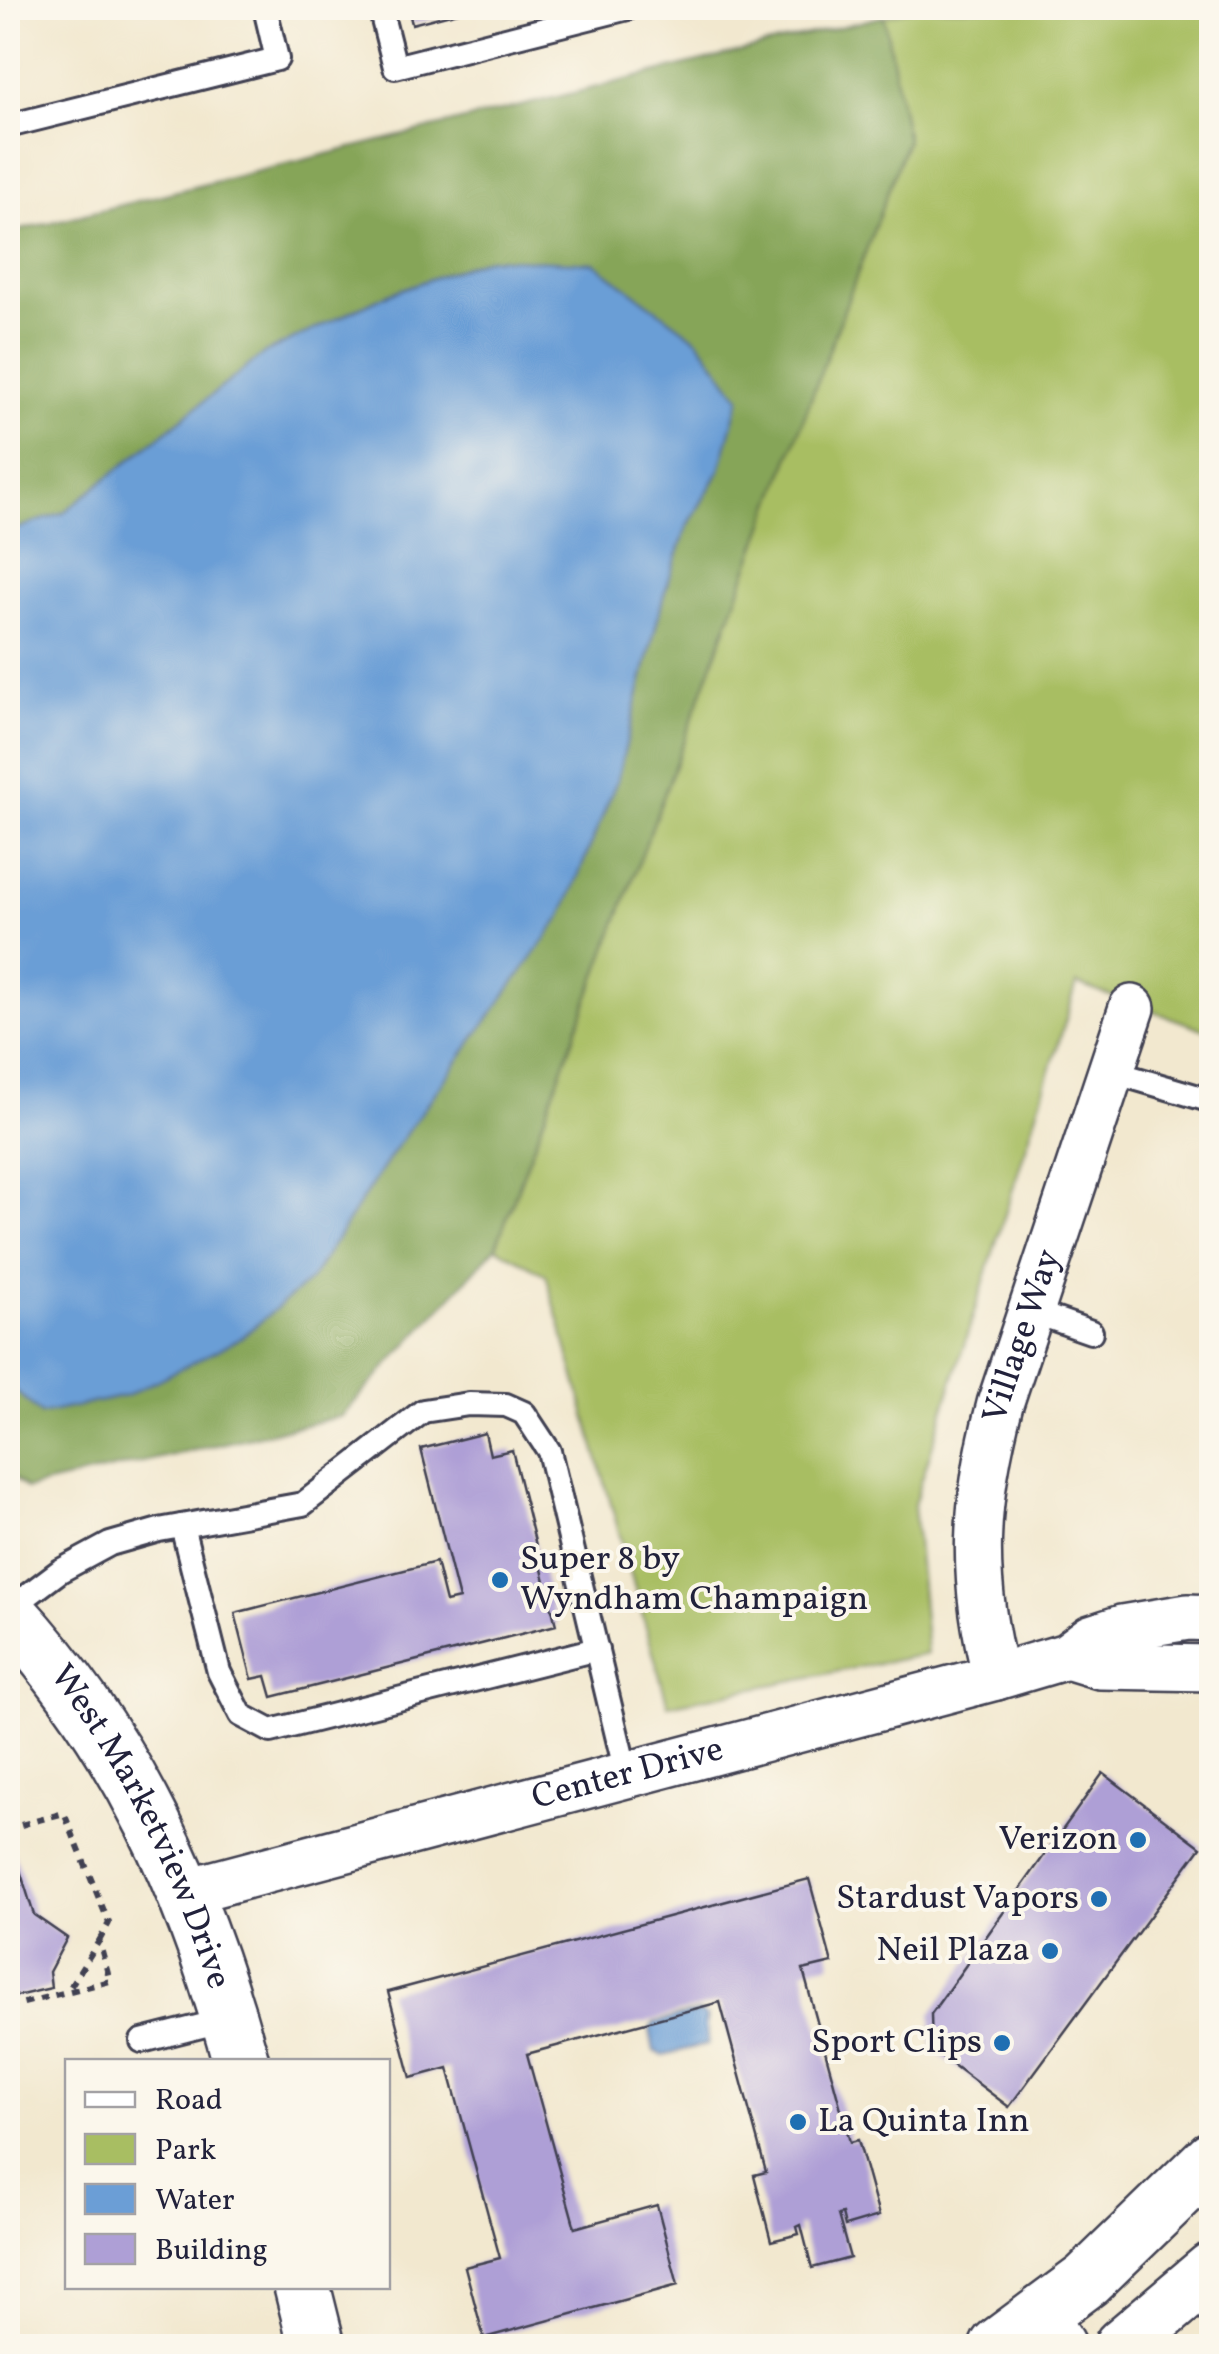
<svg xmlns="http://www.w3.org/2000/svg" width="1219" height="2354" font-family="Vollkorn,serif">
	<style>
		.green { fill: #a8be62; stroke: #65704e; stroke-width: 2.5 }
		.forest { fill: #86a558; stroke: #54644a; stroke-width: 2.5 }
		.water { fill: #6b9ed6; stroke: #466088; stroke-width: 2.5 }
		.building { fill: #ae9fd6 }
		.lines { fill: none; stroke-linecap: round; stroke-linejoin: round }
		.service-casing { stroke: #414051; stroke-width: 28 }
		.minor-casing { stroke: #414051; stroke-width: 50 }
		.tertiary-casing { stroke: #414051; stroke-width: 60 }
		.secondary-casing { stroke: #414051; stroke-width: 60 }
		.path { stroke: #414051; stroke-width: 6; stroke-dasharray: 8 8; stroke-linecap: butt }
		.service { stroke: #fff; stroke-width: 22 }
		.minor { stroke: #fff; stroke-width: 45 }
		.tertiary { stroke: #fff; stroke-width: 55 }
		.secondary { stroke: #fff; stroke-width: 55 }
		.poi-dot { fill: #1f6fb2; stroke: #fbf7ec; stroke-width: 4 }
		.labels { text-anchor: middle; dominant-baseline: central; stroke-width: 8; stroke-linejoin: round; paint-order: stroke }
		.street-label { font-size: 35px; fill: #22223b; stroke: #fbf7ec }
		.poi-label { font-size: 35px; fill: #22223b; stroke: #fbf7ec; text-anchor: end }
	</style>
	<rect width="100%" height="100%" fill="#fbf7ec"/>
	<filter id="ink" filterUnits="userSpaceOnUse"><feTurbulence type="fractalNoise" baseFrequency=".01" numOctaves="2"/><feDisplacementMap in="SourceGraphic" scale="20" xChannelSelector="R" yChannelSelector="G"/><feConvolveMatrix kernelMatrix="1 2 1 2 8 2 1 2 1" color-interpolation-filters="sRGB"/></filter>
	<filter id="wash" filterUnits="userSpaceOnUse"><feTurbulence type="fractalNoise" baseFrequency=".0048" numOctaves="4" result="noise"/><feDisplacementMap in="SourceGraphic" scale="40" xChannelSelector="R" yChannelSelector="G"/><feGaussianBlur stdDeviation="2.25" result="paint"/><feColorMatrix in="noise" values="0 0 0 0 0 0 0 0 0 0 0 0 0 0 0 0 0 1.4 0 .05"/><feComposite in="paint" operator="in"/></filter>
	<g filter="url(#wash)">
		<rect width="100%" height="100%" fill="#f2e8cf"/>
		<!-- green -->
		<path class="green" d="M915 8H1211V1032L1077 984 914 1505 927 1654 668 1705 546 1275 496 1247 907 140 884 16Z"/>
		<!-- forest -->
		<path class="forest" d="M884 16 907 140 496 1247 342 1416 26 1489 8 1472V1384L41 1414 310 1280 392 1153 617 780 664 594 687 527 720 470 488 258 386 295 265 353 63 513 8 532V233Z"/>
		<!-- water -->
		<g class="water">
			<path d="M488 258 594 263 698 340 740 397 720 470 687 527 664 594 617 780 562 916 392 1153 310 1280 241 1338 126 1396 41 1414 8 1384V532L63 513 265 353 386 295Z"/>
			<path d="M698 2012 706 2016 708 2044 663 2055 654 2051 650 2029 654 2023Z"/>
		</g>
		<g id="blocks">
			<!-- building -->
			<g class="building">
				<path d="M408 8H470V9L412 24Z"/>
				<path d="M485 1433 490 1455 512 1450 556 1625 272 1697 266 1676 252 1679 235 1613 436 1562 446 1602 459 1599 421 1449Z"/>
				<path d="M1103 1773 1201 1847 1009 2107 932 2049 931 2014Z"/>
				<path d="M14 1851 34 1915 67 1938 49 1972 51 1988 8 1998V1853Z"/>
				<path d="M809 1879 832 1963 803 1970 850 2142 858 2140 879 2216 845 2226 842 2214 838 2215 850 2258 812 2268 801 2225 797 2227 799 2234 771 2241 754 2175 766 2172 720 2002 527 2054 575 2228 657 2205 678 2285 484 2338 465 2267 500 2258 448 2068 411 2078 388 1992Z"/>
			</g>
		</g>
	</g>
	<g filter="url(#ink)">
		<use href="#blocks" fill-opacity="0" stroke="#414051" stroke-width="2.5"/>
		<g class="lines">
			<!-- service casing -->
			<g class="service-casing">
				<g id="service">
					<path d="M380 8 395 67 628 8"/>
					<path d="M8 126 277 59 265 8"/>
					<path d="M1110 1071 1212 1101"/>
					<path d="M1031 1311 1091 1332"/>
					<path d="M182 1526 219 1672 241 1715 271 1731 597 1649"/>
					<path d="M8 1610 60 1571 110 1544 159 1530 303 1504 423 1411 469 1404 506 1405 524 1413 549 1451 626 1773"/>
					<path d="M142 2041 229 2019"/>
				</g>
			</g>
			<!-- minor casing -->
			<g class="minor-casing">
				<g id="minor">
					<path d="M1067 1656 1100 1666 1212 1668"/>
					<path id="s1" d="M996 1677C970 1577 974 1503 1000 1404L1132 1008"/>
					<path id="s2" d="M188 1891 996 1677 1067 1656 1091 1638 1122 1628 1188 1617 1212 1618"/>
				</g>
			</g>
			<!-- tertiary casing -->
			<g class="tertiary-casing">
				<path id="tertiary" d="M1040 2319 1058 2346"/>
			</g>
			<!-- secondary casing -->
			<g class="secondary-casing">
				<g id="secondary">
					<path id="s3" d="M8 1612C128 1742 195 1892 241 2062"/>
					<path d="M302 2286 317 2346"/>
					<path d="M998 2346 1087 2280 1212 2159"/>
					<path d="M1122 2346 1212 2270"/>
				</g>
			</g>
			<!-- path -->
			<g class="path">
				<path d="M21 1825 64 1813 109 1923 99 1941"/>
				<path d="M8 2007 110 1981 99 1941 67 1992"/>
			</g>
			<!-- service -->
			<use href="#service" class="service"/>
			<!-- minor -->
			<use href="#minor" class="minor"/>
			<!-- tertiary -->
			<use href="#tertiary" class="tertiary"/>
			<!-- secondary -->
			<use href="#secondary" class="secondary"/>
		</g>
	</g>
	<!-- markers -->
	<g class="poi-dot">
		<circle cx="500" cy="1580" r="10"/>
		<circle cx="1138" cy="1840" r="10"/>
		<circle cx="1099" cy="1899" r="10"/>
		<circle cx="1050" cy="1951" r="10"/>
		<circle cx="1002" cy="2043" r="10"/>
		<circle cx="798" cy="2122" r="10"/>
	</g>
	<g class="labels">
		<!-- street labels -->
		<g class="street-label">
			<text stroke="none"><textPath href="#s1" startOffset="348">Village Way</textPath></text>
			<text stroke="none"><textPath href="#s2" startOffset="455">Center Drive</textPath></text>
			<text stroke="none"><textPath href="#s3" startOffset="255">West Marketview Drive</textPath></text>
		</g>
		<!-- poi labels -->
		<g class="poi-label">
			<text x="520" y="1560" text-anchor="start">Super 8 by<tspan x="520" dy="40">Wyndham Champaign</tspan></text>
			<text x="1118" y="1840">Verizon</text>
			<text x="1079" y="1899">Stardust Vapors</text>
			<text x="1030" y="1951">Neil Plaza</text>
			<text x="982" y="2043">Sport Clips</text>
			<text x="818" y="2122" text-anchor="start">La Quinta Inn</text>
		</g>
	</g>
	<!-- margin -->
	<rect width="1219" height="2354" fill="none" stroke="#fbf7ec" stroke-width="40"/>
	<!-- legend -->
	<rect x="65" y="2059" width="325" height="230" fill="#fbf7ec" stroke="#a4a2a5" stroke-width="2.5"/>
	<rect x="85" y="2092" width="50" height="15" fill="#ffffff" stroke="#a4a2a5" stroke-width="2.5"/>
	<text x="155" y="2109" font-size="30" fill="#22223b">Road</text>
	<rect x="85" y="2134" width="50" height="30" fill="#a8be62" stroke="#a4a2a5" stroke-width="2.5"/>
	<text x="155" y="2159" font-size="30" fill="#22223b">Park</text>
	<rect x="85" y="2184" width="50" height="30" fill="#6b9ed6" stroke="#a4a2a5" stroke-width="2.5"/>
	<text x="155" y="2209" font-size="30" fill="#22223b">Water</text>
	<rect x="85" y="2234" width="50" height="30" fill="#ae9fd6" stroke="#a4a2a5" stroke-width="2.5"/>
	<text x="155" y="2259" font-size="30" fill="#22223b">Building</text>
</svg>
